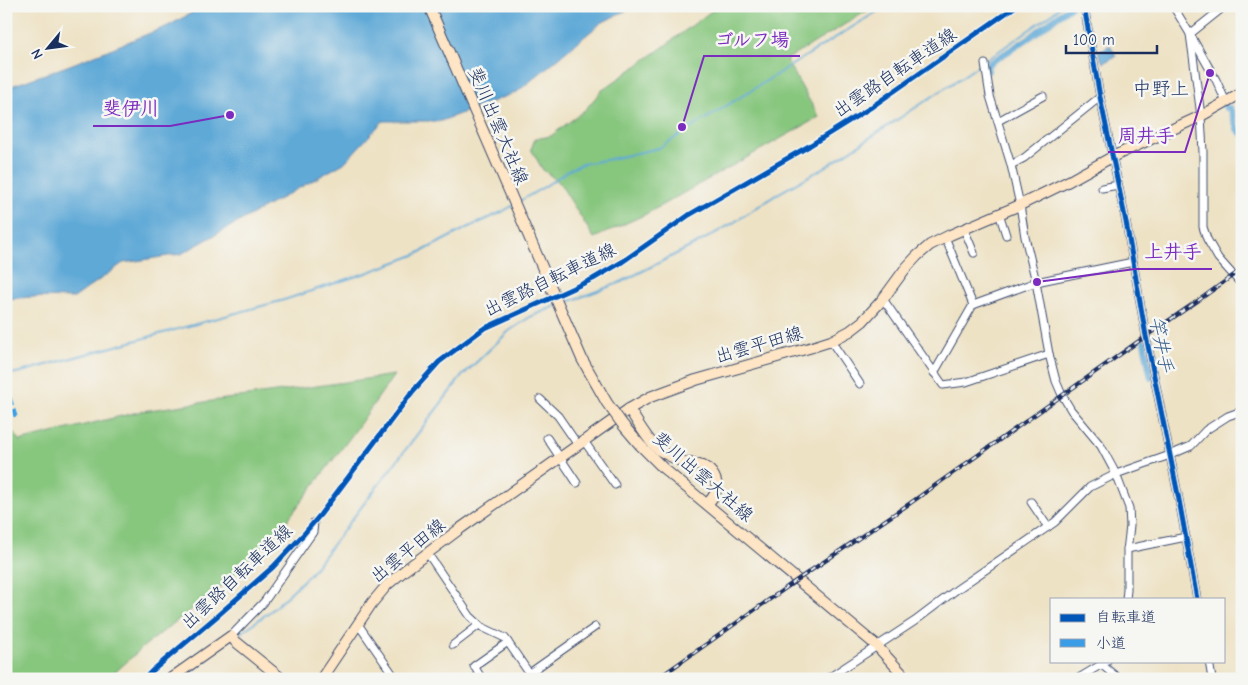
<svg xmlns="http://www.w3.org/2000/svg" width="1248" height="685" font-family="'Comic Neue','Klee One',sans-serif">
	<style>
		.green { fill: #86c67d; stroke: #507a6e }
		.water { fill: #5fa9d7; stroke: #3d6c9a }
		.lines { fill: none; stroke-linecap: round; stroke-linejoin: round }
		.stream { stroke: #5fa9d7; stroke-width: 2 }
		.canal { stroke: #5fa9d7; stroke-width: 6 }
		.street-casing { stroke: #3b4a6d; stroke-width: 9 }
		.secondary-casing { stroke: #3b4a6d; stroke-width: 12 }
		.street { stroke: #fff; stroke-width: 7 }
		.secondary { stroke: #fde5c5; stroke-width: 10 }
		.rail-casing { stroke: #1b2f5e; stroke-width: 4 }
		.rail { stroke: #f6f6f2; stroke-width: 2; stroke-dasharray: 5.5; stroke-linecap: butt }
		.secondary-bridge-casing { stroke: #3b4a6d; stroke-width: 12; stroke-linecap: butt }
		.secondary-bridge { stroke: #fde5c5; stroke-width: 10 }
		.quiet { stroke: #3b9de6; stroke-width: 4; stroke-dasharray: 8 4; stroke-linecap: butt }
		.cycleway-casing { stroke: #f6f6f2; stroke-width: 8 }
		.cycleway { stroke: #0057b8; stroke-width: 5 }
		.labels { text-anchor: middle; dominant-baseline: central; stroke-width: 5; stroke-linejoin: round; paint-order: stroke }
		.street-label { font-size: 18px; fill: #1b2f5e; stroke: #f6f6f2 }
		.neighbourhood-label { font-size: 19px; fill: #1b2f5e; stroke: #f6f6f2 }
		.water-label { font-size: 19px; font-style: italic; fill: #335a88; stroke: #f6f6f2 }
		.leader { fill: none; stroke: #7b2cbf; stroke-width: 2 }
		.callout-dot { fill: #7b2cbf; stroke: #f6f6f2; stroke-width: 2 }
		.callout-label { font-size: 19px; text-anchor: middle; font-weight: bold; fill: #7b2cbf; stroke: #f6f6f2; stroke-width: 5; stroke-linejoin: round; paint-order: stroke }
	</style>
	<rect width="100%" height="100%" fill="#f6f6f2"/>
	<filter id="ink" filterUnits="userSpaceOnUse"><feTurbulence type="fractalNoise" baseFrequency=".02" numOctaves="2"/><feDisplacementMap in="SourceGraphic" scale="10" xChannelSelector="R" yChannelSelector="G"/><feConvolveMatrix kernelMatrix="1 2 1 2 8 2 1 2 1" color-interpolation-filters="sRGB"/></filter>
	<filter id="wash" filterUnits="userSpaceOnUse"><feTurbulence type="fractalNoise" baseFrequency=".0096" numOctaves="4" result="noise"/><feDisplacementMap in="SourceGraphic" scale="20" xChannelSelector="R" yChannelSelector="G"/><feGaussianBlur stdDeviation="1.12" result="paint"/><feColorMatrix in="noise" values="0 0 0 0 0 0 0 0 0 0 0 0 0 0 0 0 0 1.4 0 .05"/><feComposite in="paint" operator="in"/></filter>
	<g filter="url(#wash)">
		<rect width="100%" height="100%" fill="#eee2c5"/>
		<!-- green -->
		<g class="green">
			<path d="M718 6H875L786 60 819 117 646 214 594 238 559 182 543 170 531 149 535 139 551 136 586 109 601 91 662 48Z"/>
			<path d="M394 375 352 435 276 535 218 589 143 647 110 677 107 679H6V436L15 433 19 441 142 411Z"/>
		</g>
		<!-- water -->
		<g class="water">
			<path d="M204 6H635L601 23 517 92 441 121H383L344 163 181 254 123 263 74 298 32 297 6 299V88L70 65 168 26Z"/>
			<path d="M1110 45 1116 56 1103 63 1098 52Z"/>
		</g>
		<g class="lines">
			<!-- stream -->
			<g class="stream">
				<path d="M518 202 544 187 569 170 582 164 611 159 659 148 886 6"/>
				<path d="M562 304 619 283 696 244 733 223 779 193 827 166 874 135 959 79 1049 16 1061 6"/>
				<path d="M6 375 21 372 284 300 369 272 417 254 465 229 502 212 512 206"/>
				<path d="M235 637 272 610 310 574 462 376 509 331 530 317 556 306"/>
				<path d="M182 679 202 662"/>
			</g>
			<!-- canal -->
			<g class="canal">
				<path d="M988 71 987 65 1029 38 1071 6"/>
				<path d="M1223 102 1226 108H1230L1237 129 1242 134"/>
				<path d="M1144 342 1151 378"/>
			</g>
		</g>
	</g>
	<g filter="url(#ink)">
		<g class="lines">
			<!-- street casing -->
			<g class="street-casing">
				<g id="street">
					<path d="M1084 6 1100 97 1126 222 1146 336 1179 500 1197 599"/>
					<path d="M1173 6 1190 34 1193 56 1201 116 1203 152V227L1207 239 1218 258 1242 285"/>
					<path d="M1225 6 1190 34 1216 80 1226 102"/>
					<path d="M985 64 990 96 1011 165 1020 205 1025 237 1036 282 1049 354 1056 381 1062 395 1071 410 1101 446 1116 474 1129 508 1130 526 1127 551V590L1126 599"/>
					<path d="M998 121 1043 96"/>
					<path d="M1011 165 1024 158 1100 97"/>
					<path d="M1102 188 1118 185"/>
					<path d="M999 213 1006 235"/>
					<path d="M964 229 974 253"/>
					<path d="M883 299 943 385 966 382 1049 354"/>
					<path d="M973 305 1036 282 1133 262"/>
					<path d="M831 341 860 384"/>
					<path d="M934 373 973 305 945 237"/>
					<path d="M540 399 558 416 578 445"/>
					<path d="M547 438 577 483"/>
					<path d="M584 441 615 485"/>
					<path d="M1031 502 1048 527"/>
					<path d="M1127 549 1186 537"/>
					<path d="M428 554 470 616 482 627 505 638 529 673"/>
					<path d="M358 624 396 679"/>
					<path d="M231 636 264 602 313 532 314 522"/>
					<path d="M453 645 479 625"/>
					<path d="M1209 661 1212 679"/>
					<path d="M1102 665 1119 679"/>
					<path d="M482 679 474 666 508 642"/>
					<path d="M521 679 595 627"/>
					<path d="M827 679 915 621 956 590 1055 522 1090 487 1116 474 1170 455 1191 446 1206 430 1228 416 1242 411"/>
					<path d="M1077 679 1107 661"/>
				</g>
			</g>
			<!-- secondary casing -->
			<g class="secondary-casing">
				<g id="secondary">
					<path d="M629 409C637 421 648 442 659 450 667 455 675 459 684 462 690 463 697 464 703 466 712 470 719 481 716 491 714 497 711 500 707 504"/>
					<path d="M623 425 640 445 663 468 877 646 907 679"/>
					<path d="M170 679 231 636 235 641 282 679"/>
					<path d="M321 679 372 603 387 585 405 570 461 528 629 409 650 397 696 380 809 348 831 341 850 331 863 321 883 299 905 269 917 256 930 245 950 235 1020 205 1069 181 1112 157 1201 116 1242 93"/>
				</g>
			</g>
			<!-- street -->
			<use href="#street" class="street"/>
			<!-- secondary -->
			<use href="#secondary" class="secondary"/>
			<!-- rail casing -->
			<g class="rail-casing">
				<path id="rail" d="M657 679 797 580 909 504 1146 336 1199 300 1242 269"/>
			</g>
			<!-- rail -->
			<use href="#rail" class="rail"/>
			<!-- secondary-bridge casing -->
			<g class="secondary-bridge-casing">
				<path id="secondary-bridge" d="M429 6 582 359 607 403 623 425"/>
			</g>
			<!-- secondary-bridge -->
			<use href="#secondary-bridge" class="secondary-bridge"/>
			<!-- quiet -->
			<path class="quiet" d="M6 386 16 418"/>
			<!-- cycleway casing -->
			<g class="cycleway-casing">
				<g id="cycleway">
					<path d="M1084 6 1100 97 1126 222 1146 336 1179 500 1197 599"/>
					<path d="M144 679 152 671 216 617 273 567 303 535 320 515 413 391 439 362 483 329 593 279 622 262 689 215 809 146 870 108 1016 6"/>
				</g>
			</g>
			<!-- cycleway -->
			<use href="#cycleway" class="cycleway"/>
		</g>
	</g>
	<g class="labels">
		<!-- street labels -->
		<g class="street-label">
			<text transform="translate(895 73) rotate(-34)">出雲路自転車道線</text>
			<text transform="translate(498 126) rotate(67)">斐川出雲大社線</text>
			<text transform="translate(550 280) rotate(-26)">出雲路自転車道線</text>
			<text transform="translate(759 345) rotate(-16)">出雲平田線</text>
			<text transform="translate(703 477) rotate(41)">斐川出雲大社線</text>
			<text transform="translate(408 551) rotate(-39)">出雲平田線</text>
			<text transform="translate(237 577) rotate(-43)">出雲路自転車道線</text>
		</g>
		<!-- neighbourhood labels -->
		<g class="neighbourhood-label">
			<text x="1161" y="89">中野上</text>
		</g>
		<!-- water labels -->
		<g class="water-label">
			<text transform="translate(1161 344) rotate(79)">竿井手</text>
		</g>
	</g>
	<!-- callouts -->
	<path class="leader" d="M682 127L704 56H800M230 115L170 126H93M1210 73L1185 152H1108M1037 282L1135 269H1212"/>
	<g class="callout-dot">
		<circle cx="682" cy="127" r="5"/>
		<circle cx="230" cy="115" r="5"/>
		<circle cx="1210" cy="73" r="5"/>
		<circle cx="1037" cy="282" r="5"/>
	</g>
	<g class="callout-label">
		<text x="752" y="46">ゴルフ場</text>
		<text x="131" y="115">斐伊川</text>
		<text x="1146" y="142">周井手</text>
		<text x="1173" y="258">上井手</text>
	</g>
	<!-- margin -->
	<rect width="1248" height="685" fill="none" stroke="#f6f6f2" stroke-width="25"/>
	<!-- legend -->
	<rect x="1050" y="598" width="175" height="65" fill="#f6f6f2" stroke="#9ea6b7"/>
	<rect x="1060" y="614" width="25" height="8" fill="#0057b8" stroke="#9ea6b7"/>
	<text x="1096" y="622" font-size="15" fill="#1b2f5e">自転車道</text>
	<rect x="1060" y="639" width="25" height="8" fill="#3b9de6" stroke="#9ea6b7"/>
	<text x="1096" y="648" font-size="15" fill="#1b2f5e">小道</text>
	<!-- north arrow -->
	<g transform="translate(48 48) rotate(241)" stroke="#f6f6f2" stroke-width="4" paint-order="stroke">
	<path d="M0-4L9 19L0 12L-9 19Z" fill="#1b2f5e"/>
	<text y="-8" font-size="14" font-weight="bold" text-anchor="middle" fill="#1b2f5e">N</text>
	</g>
	<!-- scale -->
	<path d="M1066 45v8h91v-8" fill="none" stroke="#1b2f5e" stroke-width="2.5"/>
	<text x="1073" y="45" font-size="15" fill="#1b2f5e" stroke="#f6f6f2" stroke-width="4" paint-order="stroke">100 m</text>
</svg>
